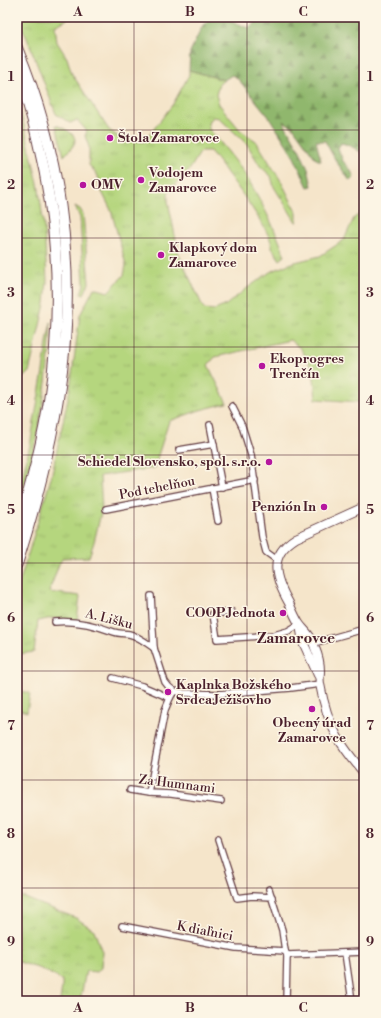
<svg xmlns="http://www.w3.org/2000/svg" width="381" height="1018" font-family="'Libre Bodoni',serif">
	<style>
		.grass { fill: url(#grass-tufts); stroke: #807a54 }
		.forest { fill: url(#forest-firs); stroke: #6d6b4c }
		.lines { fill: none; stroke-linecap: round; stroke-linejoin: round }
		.minor-casing { stroke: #643d43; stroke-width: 8 }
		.secondary-casing { stroke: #643d43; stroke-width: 10 }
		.motorway-casing { stroke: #643d43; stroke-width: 12 }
		.minor { stroke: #fff; stroke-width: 5.5 }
		.secondary { stroke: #fff; stroke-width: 8 }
		.motorway { stroke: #fff; stroke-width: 10 }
		.grid { fill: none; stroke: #4a1f2b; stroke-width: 1; stroke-opacity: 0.55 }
		.poi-dot { fill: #b5179e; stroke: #fcf5e5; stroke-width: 1.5 }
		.labels { text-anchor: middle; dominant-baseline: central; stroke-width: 3; stroke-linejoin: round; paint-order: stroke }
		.poi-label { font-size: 13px; font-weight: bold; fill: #4a1f2b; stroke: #fcf5e5; text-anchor: start }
		.street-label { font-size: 13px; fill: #4a1f2b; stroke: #fcf5e5 }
		.quarter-label { font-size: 15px; font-weight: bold; fill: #4a1f2b; stroke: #fcf5e5 }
		.neatline { fill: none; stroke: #4a1f2b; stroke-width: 1.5 }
		.grid-label { font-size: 13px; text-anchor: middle; font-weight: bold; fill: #4a1f2b }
	</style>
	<defs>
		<pattern id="grass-tufts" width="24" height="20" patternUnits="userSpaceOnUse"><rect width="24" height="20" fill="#b5d67e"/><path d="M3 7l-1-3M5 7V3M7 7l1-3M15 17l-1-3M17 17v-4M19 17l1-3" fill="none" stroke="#9db76d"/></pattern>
		<pattern id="forest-firs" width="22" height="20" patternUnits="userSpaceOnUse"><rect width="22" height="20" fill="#90b76d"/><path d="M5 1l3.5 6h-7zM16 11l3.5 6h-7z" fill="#78945a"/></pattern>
	</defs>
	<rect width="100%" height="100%" fill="#fcf5e5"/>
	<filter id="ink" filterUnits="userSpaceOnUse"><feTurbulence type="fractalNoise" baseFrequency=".025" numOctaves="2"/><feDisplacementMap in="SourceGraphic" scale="8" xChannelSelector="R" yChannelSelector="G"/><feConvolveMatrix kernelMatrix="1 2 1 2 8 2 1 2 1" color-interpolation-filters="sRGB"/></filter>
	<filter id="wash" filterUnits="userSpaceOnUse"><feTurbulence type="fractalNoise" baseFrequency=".012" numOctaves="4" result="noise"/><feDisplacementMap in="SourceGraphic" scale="16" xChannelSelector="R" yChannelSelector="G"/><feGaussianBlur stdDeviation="0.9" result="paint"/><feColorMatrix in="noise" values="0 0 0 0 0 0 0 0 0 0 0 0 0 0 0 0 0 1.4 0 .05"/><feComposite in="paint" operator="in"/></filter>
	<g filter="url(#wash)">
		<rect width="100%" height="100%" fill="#f5e5ca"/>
		<!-- grass -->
		<g class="grass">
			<path d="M17 17H71L55 26 57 42 67 58 72 74 109 130 123 140 144 142 173 104 189 75V70L224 80 219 84 216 95 219 104 240 130 256 141 281 181 297 213V222H296L274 187 271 176 260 166 247 144 219 118 213 117 208 123 209 129C221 143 234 158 244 173 260 198 275 228 285 256L280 260 272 248C274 233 222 166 210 151H201L190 169 168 193V201L179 255 204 309 215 310 226 305 246 289 270 272 291 263 320 256 344 240 354 218 360 214 364 220V405L359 402 316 399 313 369 300 348 290 340 215 357 208 365 227 403 200 410 169 421 154 468 100 476 102 509 94 542 89 557 63 558 59 564 49 592 80 596 77 621 52 618 38 621 34 652 19 654 17 665V591L51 478 70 389 80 315 94 288 108 292 124 275 126 265 111 210 100 188 98 176 89 165V147L85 136 87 131 77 120 70 123 56 114 27 38Z"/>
			<path d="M17 97 38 183 44 227 47 281 45 304 29 372 17 383V361L23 347 20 334 17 328Z"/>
			<path d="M56 125C63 128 79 134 74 144 72 148 67 153 64 156Z"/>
			<path d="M75 206 80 209 83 214 89 283 84 294H81L84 284 80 218Z"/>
			<path d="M51 322C50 336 50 351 48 365 43 415 31 465 17 513V498L30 445 43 371 48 336Z"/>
			<path d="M17 687 20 691 30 693 27 712 17 709Z"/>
			<path d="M17 895 76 918 94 930 102 952 101 968 97 972 86 971 80 1001H60L62 987V980L41 969 22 963 17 960Z"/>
		</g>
		<!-- forest -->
		<path class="forest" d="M212 17 225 18 248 28 263 17H364V154L349 145 341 143 338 148 343 161 350 169 354 177 350 181 336 161 325 141H316L321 161 316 159 293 127 283 121 300 151 308 169 312 186 308 187 292 153 269 117 239 80 232 75 224 80 189 70 190 52 203 25Z"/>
	</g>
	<g filter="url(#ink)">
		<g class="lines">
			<!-- minor casing -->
			<g class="minor-casing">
				<g id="minor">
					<path d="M232 406 242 426 251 455 262 537 266 552 277 560"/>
					<path d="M210 425 222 487"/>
					<path d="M179 450 214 444"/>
					<path d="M212 488 218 521"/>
					<path d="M106 509 255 480"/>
					<path d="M151 596 154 648 165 682 169 687 174 691 183 693 218 694 291 688 320 684"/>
					<path d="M232 612 213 614 217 639 274 635 288 631 300 624"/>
					<path d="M55 622C75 620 95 625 114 632 119 634 124 633 129 634 138 636 147 643 154 648"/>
					<path d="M314 643 364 629"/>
					<path d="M113 678 142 686 170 698"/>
					<path d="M130 790 149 793 171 794 221 801"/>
					<path d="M149 793 165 710 170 698 174 691"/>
					<path d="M218 840 237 898 252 896 272 897"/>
					<path d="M269 889 282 930 285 951 287 955 286 1001"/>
					<path d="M122 926 236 948 285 951"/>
					<path d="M345 953 352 1001"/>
					<path d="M287 955 364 952"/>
				</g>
			</g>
			<!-- secondary casing -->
			<g class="secondary-casing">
				<g id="secondary">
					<path d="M364 507 296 538C267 556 275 578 289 603 292 610 296 619 300 625 307 633 312 637 315 648 318 655 320 664 320 671 320 676 319 679 320 684 323 701 328 720 337 736 344 749 354 761 364 773"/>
					<path d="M300 625 303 642 318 675"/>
				</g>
			</g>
			<!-- motorway casing -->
			<g class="motorway-casing">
				<g id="motorway">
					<path d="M17 48C59 148 76 262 62 370 54 436 37 501 17 564"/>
					<path d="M17 73C26 95 33 119 38 142 59 227 62 315 49 401 42 446 29 490 17 534"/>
				</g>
			</g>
			<!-- minor -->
			<use href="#minor" class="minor"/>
			<!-- secondary -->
			<use href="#secondary" class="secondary"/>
			<!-- motorway -->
			<use href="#motorway" class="motorway"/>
		</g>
	</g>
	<!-- grid -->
	<path class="grid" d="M134 17V1001M247 17V1001M17 130H364M17 238H364M17 347H364M17 455H364M17 563H364M17 671H364M17 780H364M17 888H364"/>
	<!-- markers -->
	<g class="poi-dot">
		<circle cx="110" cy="138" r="4"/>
		<circle cx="141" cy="180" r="4"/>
		<circle cx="83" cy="185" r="4"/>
		<circle cx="161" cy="255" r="4"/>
		<circle cx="262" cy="366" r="4"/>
		<circle cx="269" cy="462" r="4"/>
		<circle cx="324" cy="507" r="4"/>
		<circle cx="283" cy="613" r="4"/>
		<circle cx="168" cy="692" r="4"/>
		<circle cx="312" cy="709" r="4"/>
	</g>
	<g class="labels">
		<!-- poi labels -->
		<g class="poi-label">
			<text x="118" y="138">Štola Zamarovce</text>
			<text x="149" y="173">Vodojem<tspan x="149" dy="15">Zamarovce</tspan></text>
			<text x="91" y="185">OMV</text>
			<text x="169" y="248">Klapkový dom<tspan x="169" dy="15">Zamarovce</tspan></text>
			<text x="270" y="359">Ekoprogres<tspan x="270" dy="15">Trenčín</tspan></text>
			<text x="261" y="462" text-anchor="end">Schiedel Slovensko, spol. s.r.o.</text>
			<text x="316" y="507" text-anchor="end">Penzión In</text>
			<text x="275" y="613" text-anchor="end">COOP Jednota</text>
			<text x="176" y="685">Kaplnka Božského<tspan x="176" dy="15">Srdca Ježišovho</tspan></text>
			<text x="312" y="723" text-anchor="middle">Obecný úrad<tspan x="312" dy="15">Zamarovce</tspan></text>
		</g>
		<!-- street labels -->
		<g class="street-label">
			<text transform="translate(157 488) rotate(-11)">Pod tehelňou</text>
			<text transform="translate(109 619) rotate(14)">A. Lišku</text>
			<text transform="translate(177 784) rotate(7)">Za Humnami</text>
			<text transform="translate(205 931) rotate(11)">K diaľnici</text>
		</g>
		<!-- quarter labels -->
		<g class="quarter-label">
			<text x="296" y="638">Zamarovce</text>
		</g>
	</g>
	<!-- margin -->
	<rect width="381" height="1018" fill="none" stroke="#fcf5e5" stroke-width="44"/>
	<rect x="22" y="22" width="337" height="974" class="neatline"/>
	<g class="grid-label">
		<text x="78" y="16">A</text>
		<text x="190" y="16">B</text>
		<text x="303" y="16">C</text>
		<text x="11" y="81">1</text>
		<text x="370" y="81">1</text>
		<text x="11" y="189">2</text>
		<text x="370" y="189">2</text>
		<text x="11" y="297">3</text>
		<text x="370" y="297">3</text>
		<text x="11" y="405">4</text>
		<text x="370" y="405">4</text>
		<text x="11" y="514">5</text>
		<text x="370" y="514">5</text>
		<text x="11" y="622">6</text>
		<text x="370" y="622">6</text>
		<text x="11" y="730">7</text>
		<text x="370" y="730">7</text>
		<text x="11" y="838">8</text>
		<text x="370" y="838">8</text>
		<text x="11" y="946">9</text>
		<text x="370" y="946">9</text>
		<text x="78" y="1012">A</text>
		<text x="190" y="1012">B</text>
		<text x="303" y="1012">C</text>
	</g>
</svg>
